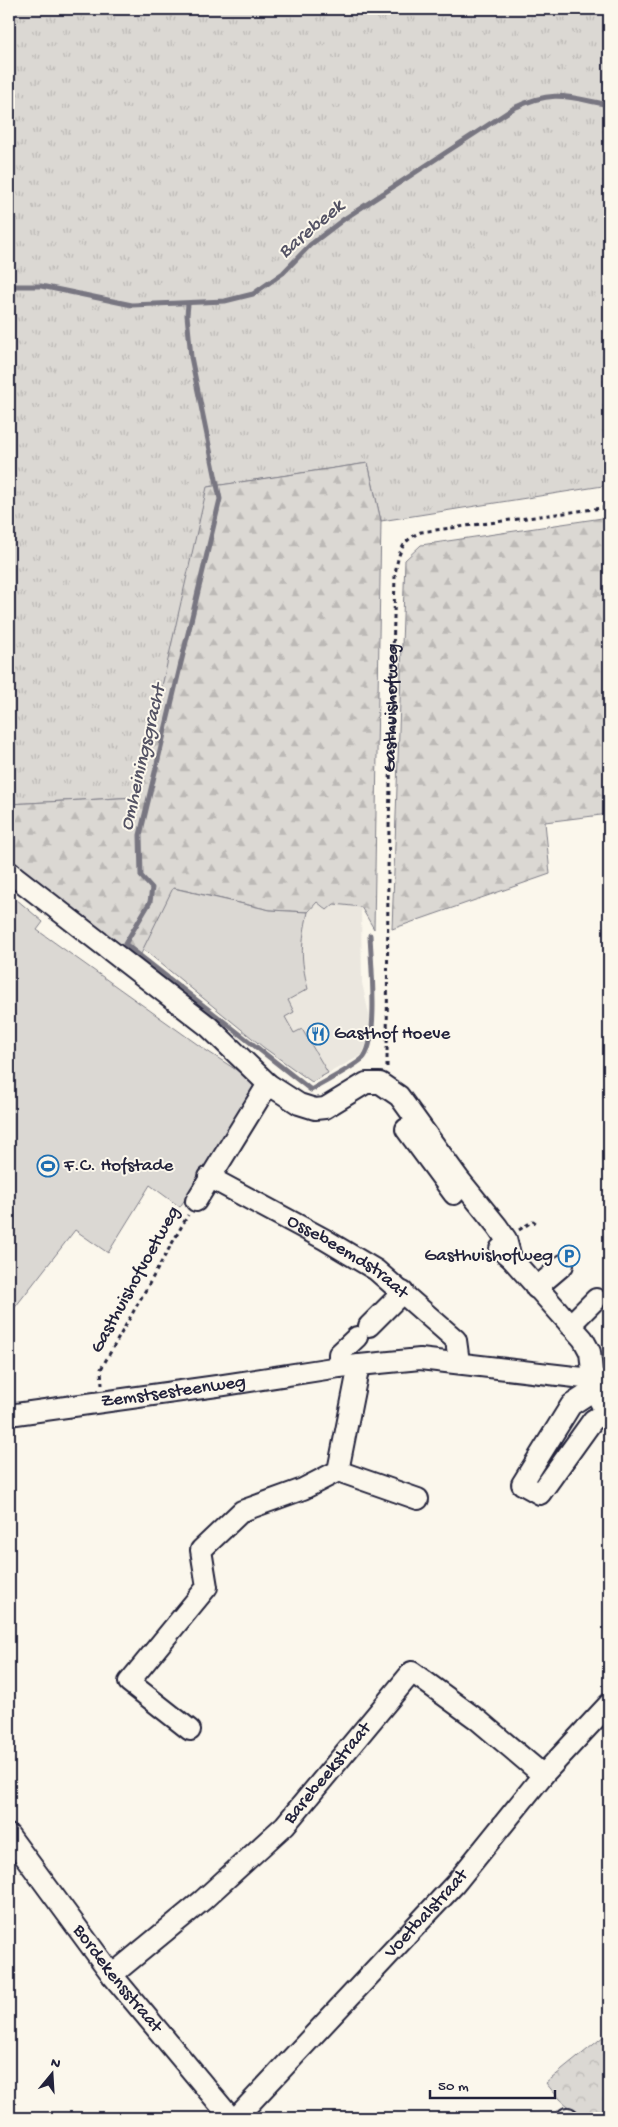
<svg xmlns="http://www.w3.org/2000/svg" width="618" height="2127" font-family="'Gochi Hand',sans-serif">
	<style>
		.built { fill: #ebe7df }
		.grass { fill: url(#grass-tufts); stroke: #7e7d87 }
		.forest { fill: url(#forest-firs); stroke: #7e7d87 }
		.park { fill: url(#park-crowns); stroke: #7e7d87 }
		.garden { fill: #dbd8d3; stroke: #7e7d87 }
		.lines { fill: none; stroke-linecap: round; stroke-linejoin: round }
		.stream { stroke: #787681; stroke-width: 5 }
		.minor-casing { stroke: #22223b; stroke-width: 24 }
		.path { stroke: #22223b; stroke-width: 3; stroke-dasharray: 4 4; stroke-linecap: butt }
		.minor { stroke: #fbf7ec; stroke-width: 20 }
		.labels { text-anchor: middle; dominant-baseline: central; stroke-width: 4; stroke-linejoin: round; paint-order: stroke }
		.street-label { font-size: 19px; fill: #22223b; stroke: #fbf7ec }
		.poi-label { font-size: 19px; fill: #22223b; stroke: #fbf7ec; text-anchor: start }
		.water-label { font-size: 20px; font-style: italic; fill: #545364; stroke: #fbf7ec }
	</style>
	<defs>
		<pattern id="grass-tufts" width="24" height="20" patternUnits="userSpaceOnUse" patternTransform="scale(1.25)"><rect width="24" height="20" fill="#dbd8d3"/><path d="M3 7l-1-3M5 7V3M7 7l1-3M15 17l-1-3M17 17v-4M19 17l1-3" fill="none" stroke="#bcb9b6"/></pattern>
		<pattern id="forest-firs" width="22" height="20" patternUnits="userSpaceOnUse" patternTransform="scale(1.25)"><rect width="22" height="20" fill="#dbd8d3"/><path d="M5 1l3.5 6h-7zM16 11l3.5 6h-7z" fill="#bcb9b6"/></pattern>
		<pattern id="park-crowns" width="20" height="18" patternUnits="userSpaceOnUse" patternTransform="scale(1.25)"><rect width="20" height="18" fill="#dbd8d3"/><path d="M2 6a3 3 0 1 1 6 0M12 15a3 3 0 1 1 6 0" fill="none" stroke="#bcb9b6"/></pattern>
	</defs>
	<rect width="100%" height="100%" fill="#fbf7ec"/>
	<filter id="ink" filterUnits="userSpaceOnUse"><feTurbulence type="fractalNoise" baseFrequency=".02" numOctaves="2"/><feDisplacementMap in="SourceGraphic" scale="10" xChannelSelector="R" yChannelSelector="G"/><feConvolveMatrix kernelMatrix="1 2 1 2 8 2 1 2 1" color-interpolation-filters="sRGB"/></filter>
	<g filter="url(#ink)">
		<!-- built -->
		<path class="built" d="M317 902 327 910 334 904 361 907 362 983 370 1019 367 1042 362 1055 312 1082 263 1047 143 949Z"/>
		<!-- grass -->
		<path class="grass" d="M9 9H609V485L381 521 368 463 208 487 137 797 9 804Z"/>
		<!-- forest -->
		<g class="forest">
			<path d="M368 463 381 521 374 929 361 907 334 904 327 910 317 902 308 912 270 910 174 888 138 960 9 864V804L137 797 207 487Z"/>
			<path d="M609 517V814L545 822 550 874 392 929 405 560 421 545Z"/>
		</g>
		<!-- park -->
		<path class="park" d="M609 2032V2118C579 2118 564 2106 546 2083Z"/>
		<!-- garden -->
		<g class="garden">
			<path d="M173 888 270 910 308 912C301 944 300 957 308 989L288 1000 294 1012 285 1017 294 1033 302 1029 328 1073 312 1082 263 1047 143 949Z"/>
			<path d="M9 893 43 922 37 930 204 1049 258 1084 180 1207 150 1185 108 1253 75 1230 9 1315Z"/>
		</g>
		<g class="lines">
			<!-- stream -->
			<g class="stream">
				<path d="M9 286H41L132 305 225 301 253 294 283 273 310 245 344 219 514 108C554 89 568 97 609 105"/>
				<path d="M188 304 187 315 191 357 220 499 140 835 141 876 152 888 150 902 125 944 311 1090C322 1083 358 1065 364 1057 379 1036 371 962 370 935"/>
			</g>
			<!-- minor casing -->
			<g class="minor-casing">
				<g id="minor">
					<path d="M9 872 209 1027 268 1084 299 1104 315 1109 325 1108 366 1083H380L399 1096 459 1179 497 1226 506 1239 511 1258"/>
					<path d="M406 1129 454 1194"/>
					<path id="s2" d="M209 1177 324 1239 376 1270 456 1340 459 1362"/>
					<path d="M196 1201 268 1084"/>
					<path d="M500 1249 511 1258 583 1339 590 1352 594 1390 609 1418"/>
					<path d="M536 1288 563 1265"/>
					<path d="M570 1325 596 1299"/>
					<path d="M369 1326 403 1292"/>
					<path d="M339 1367V1354L357 1337"/>
					<path d="M594 1390 571 1405 522 1484 540 1494 593 1420 606 1412"/>
					<path id="s3" d="M9 1415 224 1385 339 1367 420 1359 609 1381"/>
					<path d="M338 1471 418 1499"/>
					<path d="M190 1730 129 1682 207 1587 201 1550 242 1511 303 1489 338 1471 359 1365"/>
					<path id="s4" d="M9 1835 112 1975 231 2118"/>
					<path id="s5" d="M112 1975 203 1900 285 1825 412 1672 478 1720 543 1775"/>
					<path id="s6" d="M236 2118 455 1884 543 1775 609 1704"/>
					<path d="M567 2118H568"/>
				</g>
			</g>
			<!-- path -->
			<g class="path">
				<path id="s1" d="M387 1067 388 870 395 575C398 555 401 540 421 532L609 507"/>
				<path d="M519 1230 533 1221 537 1224"/>
				<path d="M102 1385 101 1369 188 1215"/>
			</g>
			<!-- minor -->
			<use href="#minor" class="minor"/>
		</g>
	</g>
	<!-- icons -->
	<defs>
		<g id="restaurant-ring" transform="scale(1.125)"><circle r="9.5" fill="#fbf7ec" stroke="#1f6fb2" stroke-width="1.5"/><path d="M-5-6h1v4h1v-4h1v4h1v-4h1v5L-1.5 .5V6h-2V.5L-5-1ZM5-6V6H3V1.5H1.5Q1.5-4 5-6Z" fill="#1f6fb2"/></g>
		<g id="stadium-ring" transform="scale(1.125)"><circle r="9.5" fill="#fbf7ec" stroke="#1f6fb2" stroke-width="1.5"/><path d="M0-5a6.5 5 0 1 0 0 10a6.5 5 0 1 0 0-10ZM-3.5-1.8h7v3.6h-7Z" fill="#1f6fb2"/></g>
		<g id="parking-ring" transform="scale(1.125)"><circle r="9.5" fill="#fbf7ec" stroke="#1f6fb2" stroke-width="1.5"/><path d="M-3.5-5.5H1a3.5 3.5 0 0 1 0 7H-1V5.5H-3.5ZM-1-3.4V-.6H.8a1.4 1.4 0 0 0 0-2.8Z" fill="#1f6fb2"/></g>
	</defs>
	<g fill-rule="evenodd">
		<use href="#restaurant-ring" x="318" y="1034"/>
		<use href="#stadium-ring" x="48" y="1166"/>
		<use href="#parking-ring" x="569" y="1256"/>
	</g>
	<g class="labels">
		<!-- street labels -->
		<g class="street-label">
			<text stroke="none"><textPath href="#s1" startOffset="359">Gasthuishofweg</textPath></text>
			<text stroke="none"><textPath href="#s2" startOffset="160">Ossebeemdstraat</textPath></text>
			<text transform="translate(136 1280) rotate(-61)">Gasthuishofvoetweg</text>
			<text stroke="none"><textPath href="#s3" startOffset="166">Zemstsesteenweg</textPath></text>
			<text stroke="none"><textPath href="#s5" startOffset="296">Barebeekstraat</textPath></text>
			<text stroke="none"><textPath href="#s6" startOffset="279">Voetbalstraat</textPath></text>
			<text stroke="none"><textPath href="#s4" startOffset="180">Bordekensstraat</textPath></text>
		</g>
		<!-- poi labels -->
		<g class="poi-label">
			<text x="334" y="1034">Gasthof Hoeve</text>
			<text x="64" y="1166">F.C. Hofstade</text>
			<text x="553" y="1256" text-anchor="end">Gasthuishofweg</text>
		</g>
		<!-- water labels -->
		<g class="water-label">
			<text transform="translate(312 230) rotate(-40)">Barebeek</text>
			<text transform="translate(144 758) rotate(-77)">Omheiningsgracht</text>
		</g>
	</g>
	<!-- margin -->
	<rect width="618" height="2127" fill="none" stroke="#fbf7ec" stroke-width="30"/>
	<rect x="15" y="15" width="588" height="2097" fill="none" stroke="#22223b" stroke-width="2" filter="url(#ink)"/>
	<!-- north arrow -->
	<g transform="translate(52 2074) rotate(18)" stroke="#fbf7ec" stroke-width="4" paint-order="stroke">
	<path d="M0-4L9 19L0 12L-9 19Z" fill="#22223b"/>
	<text y="-8" font-size="14" font-weight="bold" text-anchor="middle" fill="#22223b">N</text>
	</g>
	<!-- scale -->
	<path d="M430 2090v8h125v-8" fill="none" stroke="#22223b" stroke-width="2.5"/>
	<text x="438" y="2090" font-size="15" fill="#22223b" stroke="#fbf7ec" stroke-width="4" paint-order="stroke">50 m</text>
</svg>
